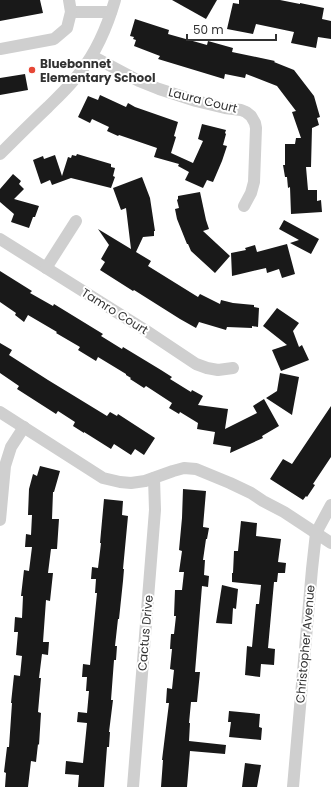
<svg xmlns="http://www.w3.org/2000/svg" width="331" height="787" font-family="Poppins,sans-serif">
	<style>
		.building { fill: #191919 }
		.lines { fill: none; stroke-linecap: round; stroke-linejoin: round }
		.minor { stroke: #cfcfcf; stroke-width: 12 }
		.poi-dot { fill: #e64736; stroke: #fff; stroke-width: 1.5 }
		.labels { text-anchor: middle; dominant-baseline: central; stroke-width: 4; stroke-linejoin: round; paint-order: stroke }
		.poi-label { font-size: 12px; font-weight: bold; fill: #323232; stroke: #fff; text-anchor: start }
		.street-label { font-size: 12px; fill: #323232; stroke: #fff }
	</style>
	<rect width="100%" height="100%" fill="#fff"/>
	<!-- building -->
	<g class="building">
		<path d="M0 0H40L43 13 0 21Z"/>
		<path d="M172 0H217L206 19Z"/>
		<path d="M239 0H280L300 4V3L324 8 322 19 331 21V39L318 37 316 48 291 43 294 32 256 24 253 34 227 29 233 3 239 4Z"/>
		<path d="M135 19 169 30 168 34 207 45 208 41 233 48 232 52 275 61 274 62 294 70 314 96 320 117 317 118 319 125 312 128 311 167H306L308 190H317V201L321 200 322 212 291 214 290 187 288 188 287 177H285L283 165H285V144H295L296 138H301L292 112 296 111 277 86 246 74 245 78 225 74 224 79 158 59 160 56 134 46 136 40 133 39 134 37 130 36Z"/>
		<path d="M25 74 28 90 0 95V78Z"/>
		<path d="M100 95 126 107 128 103 135 107 178 122 174 136 176 137 171 153 193 163 203 141 198 139 202 124 226 130 225 133 226 134 223 145 227 146 222 161 213 182 207 180 203 188 185 180 189 172 178 166 179 164 154 157 157 148 119 135 118 136 107 131 109 127 92 119 90 123 78 117 88 96 98 100Z"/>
		<path d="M77 154 111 164V167L115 168 113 176 115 177 111 188 71 178 52 185 50 180 41 184 33 160 43 156 44 159 55 155 62 176 68 157 71 158 72 155 76 156Z"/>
		<path d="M13 174 21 181 19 184 24 189 14 199 39 206 35 217H33L29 228 11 222 14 214 0 202V189Z"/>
		<path d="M142 177 150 198 155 231H154V236L143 237 136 252 151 261 148 266 198 297 200 294 220 304 221 300 233 303 254 305V307L259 308 258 327 252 326V328L227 327 226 330 199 322 196 328 180 319 134 290 133 291 100 270 105 262 101 259 109 245 98 229 131 249 126 208 121 210 113 188Z"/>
		<path d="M200 192 206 220 209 229 203 231 230 256 215 273 191 251 188 244H187L177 219 175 209 179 208 177 200 178 199V196Z"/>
		<path d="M284 220 319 239 311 254 290 243 299 240 279 229Z"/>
		<path d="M287 244 295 274 282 278 279 269 267 273 266 268 232 276 231 253 246 250 245 248 255 245 257 252Z"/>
		<path d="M0 271 32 291 30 293 53 306 54 304 103 334 101 336 122 349 123 347 161 370 172 377 170 379 191 392 192 390 203 396 198 405 228 409 225 429 257 413 253 406 264 399 279 426 262 436 263 438 230 453 231 447 213 444 215 432 197 429 198 423 180 412 179 414 169 408 172 403 146 386 144 388 130 379 131 378 126 375V374L98 357 96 361 78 350 80 347 56 333 57 332 28 315 24 322 15 315 16 313 0 302Z"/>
		<path d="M277 308 299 323 293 331 299 347 302 345 309 360 281 371 272 350 287 345 263 326Z"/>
		<path d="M0 343 12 350 9 355 48 380 107 416 110 412 117 416 118 414 155 438 144 455 135 449 131 455 114 444 111 449 84 432V433L73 426 75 422 58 411 56 414 17 389 19 386 0 373Z"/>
		<path d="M280 373 299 377 292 415 266 398 277 391Z"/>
		<path d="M331 406V457L313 484 315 485 307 497 306 496 303 500 270 479 283 459 292 464Z"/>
		<path d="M40 466 60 471 54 492H53L52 519H59L57 549H51L48 573H53L50 601 46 600 43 642H49L48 655 42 654 39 678H41L38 712 41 713 39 745 38 744 36 762 31 761 28 787H5L6 773 4 772 7 747H9L12 703H11L14 675 20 676 22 656 16 655 18 632H14L15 617 22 618 23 596H21L24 570 29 571 32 547H25L26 534 31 535 32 515H28L29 489 33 474 37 476Z"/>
		<path d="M183 489 206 491 203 527 209 528 207 539H206L203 560H205L204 575 209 576 208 587 202 586 195 672H200L197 702H191L189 723H190L189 741 226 745 225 754 190 751 187 787H161L163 760H162L169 703H166L167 688 172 689 174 670 170 669 172 649H170L171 634H174L176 616H174L175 590H182L184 572H179L182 551 179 550 182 518Z"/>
		<path d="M104 499 123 501 122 515 128 516 123 569H124L123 581 119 619H118L115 646H117L116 660H114L111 700H113L109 732H110L109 747H107L104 787H78L79 775 65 774 66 761 83 763 87 723 77 722 78 712 87 713 89 691H86L87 677H82L83 664 90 665 97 593H95L96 579H91L92 567 98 568 101 543H100Z"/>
		<path d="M241 521 257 523 256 536 281 539 278 562 286 563 285 573H278L277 582H274L268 648 275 649 274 665 261 664 260 677 245 675 247 646 252 647 256 604H259L261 585 232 582V573H233L234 551H238Z"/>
		<path d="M222 585 238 589 236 609 233 608 232 624 216 623Z"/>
		<path d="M229 711 260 714 259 727 262 728 261 740 229 737 231 722H228Z"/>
		<path d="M245 763 261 765 257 787H242Z"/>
	</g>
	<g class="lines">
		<!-- minor -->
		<g class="minor">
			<path d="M71 12H111"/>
			<path d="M0 49 54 39 67 28 71 12 69 0"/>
			<path d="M92 56 139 81 159 89 196 101 225 108 241 110 246 112 251 116 255 123 256 128 254 182 251 193 244 206"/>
			<path d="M0 154C16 138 32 122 48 107 60 95 72 84 81 71 96 52 108 24 115 0"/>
			<path d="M0 239 145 330 196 364 207 368 218 370 233 368"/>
			<path d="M46 268 76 221"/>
			<path d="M0 412 103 478 120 482 131 483 145 481 173 471 184 468 196 469 230 483 251 493 263 501 284 512 331 543"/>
			<path d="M0 520 5 466 11 447 24 427"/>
			<path d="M133 787 155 510 154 478"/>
			<path d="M293 787 312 569 316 533 331 505"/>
		</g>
	</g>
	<!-- markers -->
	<circle class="poi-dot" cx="32" cy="70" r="4"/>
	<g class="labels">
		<!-- poi labels -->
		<g class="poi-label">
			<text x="40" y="63">Bluebonnet<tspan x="40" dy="14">Elementary School</tspan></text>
		</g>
		<!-- street labels -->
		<g class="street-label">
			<text transform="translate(203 100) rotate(14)">Laura Court</text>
			<text transform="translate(115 311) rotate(32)">Tamro Court</text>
			<text transform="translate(145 633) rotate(-85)">Cactus Drive</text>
			<text transform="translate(305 644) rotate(-85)">Christopher Avenue</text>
		</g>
	</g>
	<!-- scale -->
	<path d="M187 34v6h89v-6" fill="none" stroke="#323232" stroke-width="2"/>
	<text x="193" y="34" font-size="12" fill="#323232" stroke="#ffffff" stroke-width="3" paint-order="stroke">50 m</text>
</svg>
